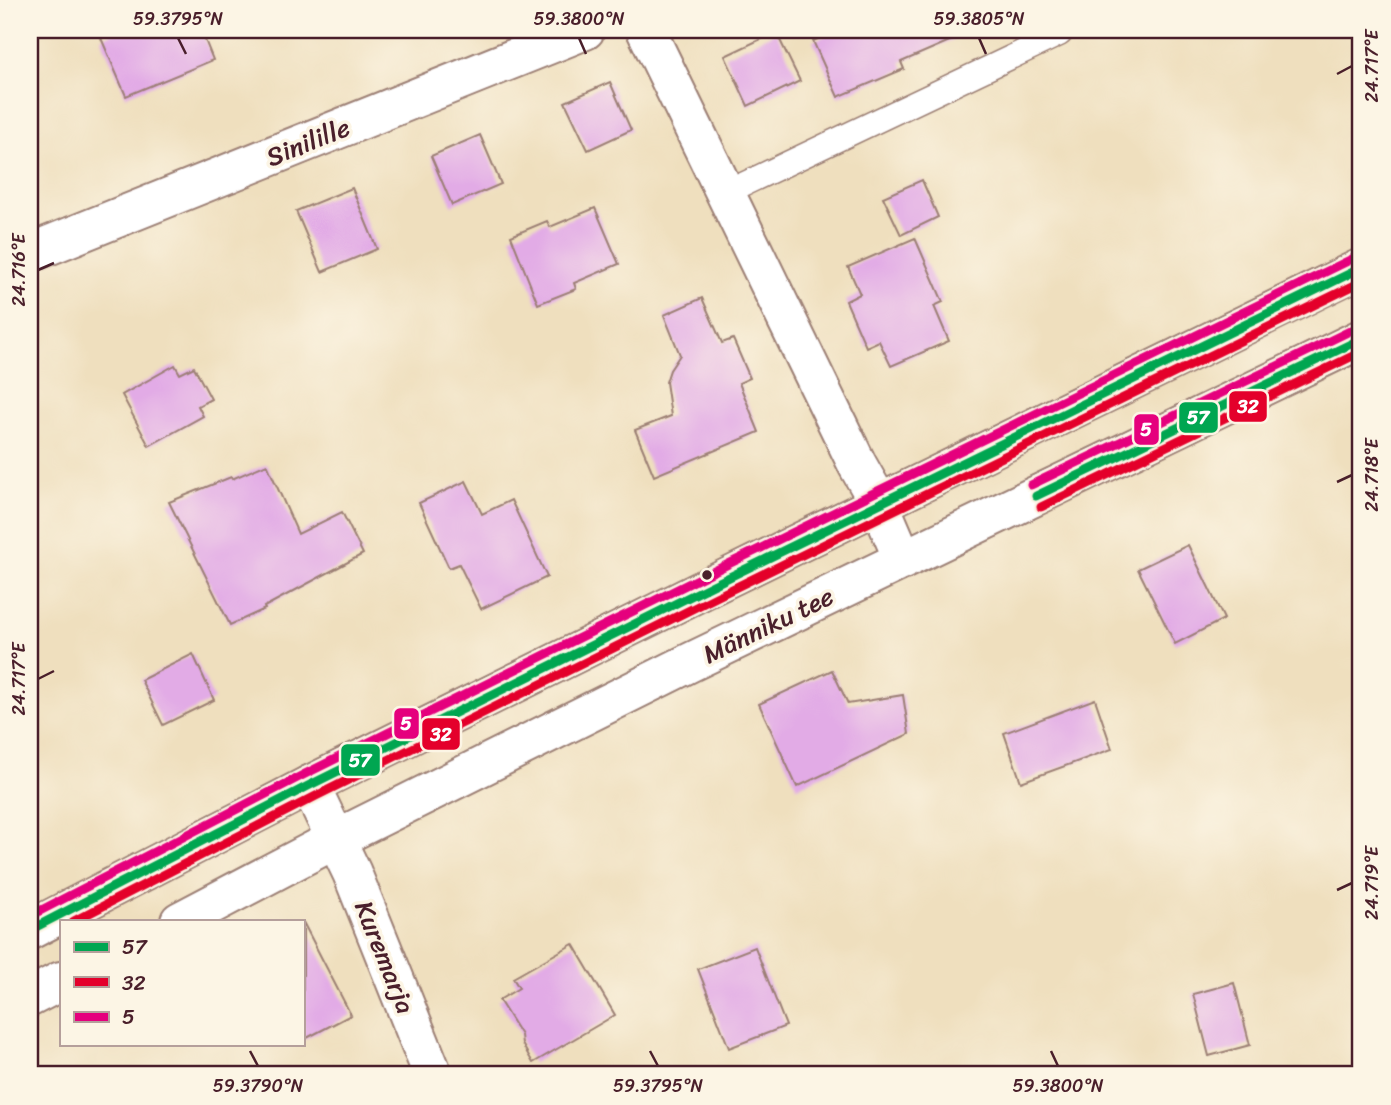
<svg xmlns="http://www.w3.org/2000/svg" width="1391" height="1105" font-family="Sriracha,sans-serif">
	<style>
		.building { fill: #e2abe6 }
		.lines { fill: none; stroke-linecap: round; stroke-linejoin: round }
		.lane-casing { stroke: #9c7f74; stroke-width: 26 }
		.street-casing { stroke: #9c7f74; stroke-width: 42 }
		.secondary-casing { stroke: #9c7f74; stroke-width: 42 }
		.lane { stroke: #fff; stroke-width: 23 }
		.street { stroke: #fff; stroke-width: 38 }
		.secondary { stroke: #fff; stroke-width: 38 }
		.bus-1-casing { stroke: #fcf5e5; stroke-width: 14 }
		.bus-2-casing { stroke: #fcf5e5; stroke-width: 14 }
		.bus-3-casing { stroke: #fcf5e5; stroke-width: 14 }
		.bus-1 { stroke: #00a651; stroke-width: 9 }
		.bus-2 { stroke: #e4002b; stroke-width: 9 }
		.bus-3 { stroke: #e5007d; stroke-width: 9 }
		.ticks { fill: none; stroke: #4a1f2b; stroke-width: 2.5 }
		.bus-dot { fill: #4a1f2b; stroke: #fcf5e5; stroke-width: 2.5 }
		.labels { text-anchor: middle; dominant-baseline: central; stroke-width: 7; stroke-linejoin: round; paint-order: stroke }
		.street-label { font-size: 26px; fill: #4a1f2b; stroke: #fcf5e5 }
		.line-badge { stroke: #fcf5e5; stroke-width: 2.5 }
		.badge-label { font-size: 19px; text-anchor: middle; font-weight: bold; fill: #fff }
		.neatline { fill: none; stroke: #4a1f2b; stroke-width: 2.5 }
		.ticks-label { font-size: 18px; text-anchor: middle; fill: #4a1f2b }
	</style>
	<rect width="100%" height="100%" fill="#fcf5e5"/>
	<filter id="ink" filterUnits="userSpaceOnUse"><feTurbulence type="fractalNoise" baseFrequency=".0143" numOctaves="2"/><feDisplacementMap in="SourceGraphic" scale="14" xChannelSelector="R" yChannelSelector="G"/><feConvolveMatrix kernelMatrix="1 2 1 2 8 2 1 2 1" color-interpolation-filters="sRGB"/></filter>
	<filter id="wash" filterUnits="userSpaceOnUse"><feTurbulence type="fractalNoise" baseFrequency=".00686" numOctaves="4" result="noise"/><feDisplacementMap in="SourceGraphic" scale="28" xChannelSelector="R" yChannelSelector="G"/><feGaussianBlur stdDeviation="1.57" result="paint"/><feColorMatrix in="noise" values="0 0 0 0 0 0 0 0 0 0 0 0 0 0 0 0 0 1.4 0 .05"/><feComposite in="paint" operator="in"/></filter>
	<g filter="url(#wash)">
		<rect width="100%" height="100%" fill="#efdfbe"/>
		<g id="blocks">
			<!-- building -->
			<g class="building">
				<path d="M120 30H201L213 60 126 96 101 38Z"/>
				<path d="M839 30H975L901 62 904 69 838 97 813 41Z"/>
				<path d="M776 32 800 81 748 106 725 56Z"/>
				<path d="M610 82 631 130 588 150 565 102Z"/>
				<path d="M480 135 501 184 452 205 431 156Z"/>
				<path d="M922 180 938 217 901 235 883 197Z"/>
				<path d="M352 188 377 249 322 272 296 211Z"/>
				<path d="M595 208 619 264 574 283 576 289 538 304 511 236 547 221 550 227Z"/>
				<path d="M915 238 943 302 934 306 949 341 891 366 879 341 866 347 846 301 860 294 848 267Z"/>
				<path d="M702 298 722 343 733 339 750 378 739 383 759 432 654 476 635 430 671 416 666 382 670 370 680 355 664 315Z"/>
				<path d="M175 365 180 374 194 367 211 399 198 406 203 416 149 446 122 395Z"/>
				<path d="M267 464 298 534 342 512 363 554 264 607 265 609 230 625 169 502 231 477 232 479Z"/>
				<path d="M466 481 482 514 511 500 547 577 481 609 459 564 449 568 419 503Z"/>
				<path d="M1188 545 1224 619 1175 644 1138 569Z"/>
				<path d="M193 654 214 700 163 725 141 680Z"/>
				<path d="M832 670 848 704 903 695 909 734 797 787 759 704Z"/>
				<path d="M1095 699 1112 749 1021 782 1004 733Z"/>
				<path d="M303 922 351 1015 303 1040Z"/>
				<path d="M573 944 615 1015 533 1063 522 1044 521 1035 499 1000 519 988 513 978Z"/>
				<path d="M755 947 786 1026 729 1048 698 969Z"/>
				<path d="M1234 983 1250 1045 1209 1056 1193 994Z"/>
			</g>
		</g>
	</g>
	<g filter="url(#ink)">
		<use href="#blocks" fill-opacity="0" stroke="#9c7f74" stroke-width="2"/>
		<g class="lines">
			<!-- lane casing -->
			<g class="lane-casing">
				<path id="lane" d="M725 193 1060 34"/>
			</g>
			<!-- street casing -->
			<g class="street-casing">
				<g id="street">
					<path d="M646 30 858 466 879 503 903 559"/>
					<path d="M30 253 585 30"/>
					<path d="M310 785 352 873 433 1075"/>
				</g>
			</g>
			<!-- secondary casing -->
			<g class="secondary-casing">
				<g id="secondary">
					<path d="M180 921 336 839 691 662 1361 339"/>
					<path d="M30 930 310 785 713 585 1361 268"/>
					<path d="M30 997 61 981"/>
				</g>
			</g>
			<!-- lane -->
			<use href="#lane" class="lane"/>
			<!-- street -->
			<use href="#street" class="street"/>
			<!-- secondary -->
			<use href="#secondary" class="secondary"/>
			<!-- bus-1 casing -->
			<g class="bus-1-casing">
				<g id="bus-1">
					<path d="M1036 496 1361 339"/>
					<path d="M30 930 310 785 713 585 1361 268"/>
				</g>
			</g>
			<!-- bus-2 casing -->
			<g class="bus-2-casing">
				<g id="bus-2">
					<path d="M1041 507 1361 352"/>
					<path d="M74 921 316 796 718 596 1361 282"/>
				</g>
			</g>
			<!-- bus-3 casing -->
			<g class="bus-3-casing">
				<g id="bus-3">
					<path d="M1031 485 1356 328"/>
					<path d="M30 916 305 774 708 574 1356 257"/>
				</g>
			</g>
			<!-- bus-1 -->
			<use href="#bus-1" class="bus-1"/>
			<!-- bus-2 -->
			<use href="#bus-2" class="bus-2"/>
			<!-- bus-3 -->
			<use href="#bus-3" class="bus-3"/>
		</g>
	</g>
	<!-- ticks -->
	<path class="ticks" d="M178 38 186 54M579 38 586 54M979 38 986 54M1337 74 1352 66M38 270 54 263M1337 482 1352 475M38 679 54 671M1337 890 1352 883M250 1051 258 1066M650 1051 658 1066M1051 1051 1058 1066"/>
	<!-- markers -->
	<circle class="bus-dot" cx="707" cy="575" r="6"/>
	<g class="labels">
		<!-- street labels -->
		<g class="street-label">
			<text transform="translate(308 142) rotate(-22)">Sinilille</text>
			<text transform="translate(768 625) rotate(-26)">Männiku tee</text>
			<text transform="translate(385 957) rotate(68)">Kuremarja</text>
		</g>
	</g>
	<g class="line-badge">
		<rect x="1228" y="390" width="40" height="33" rx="7" fill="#e4002b"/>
		<rect x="1178" y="401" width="41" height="33" rx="7" fill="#00a651"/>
		<rect x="1133" y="413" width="27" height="33" rx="7" fill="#e5007d"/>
		<rect x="393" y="707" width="27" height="33" rx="7" fill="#e5007d"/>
		<rect x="421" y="717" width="40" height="34" rx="7" fill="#e4002b"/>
		<rect x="340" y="743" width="41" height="34" rx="7" fill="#00a651"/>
	</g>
	<g class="badge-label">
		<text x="1248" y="413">32</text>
		<text x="1198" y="424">57</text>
		<text x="1146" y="436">5</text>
		<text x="406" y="730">5</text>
		<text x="441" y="741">32</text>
		<text x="360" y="767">57</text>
	</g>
	<!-- margin -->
	<rect width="1391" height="1105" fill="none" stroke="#fcf5e5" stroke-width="77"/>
	<!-- legend -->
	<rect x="60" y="920" width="245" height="126" fill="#fcf5e5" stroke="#b59f9b" stroke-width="2"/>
	<rect x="74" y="942" width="35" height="10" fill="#00a651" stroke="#b59f9b" stroke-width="2"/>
	<text x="122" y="954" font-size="21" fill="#4a1f2b">57</text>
	<rect x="74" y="977" width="35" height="10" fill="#e4002b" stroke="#b59f9b" stroke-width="2"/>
	<text x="122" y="990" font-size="21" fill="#4a1f2b">32</text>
	<rect x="74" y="1012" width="35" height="10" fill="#e5007d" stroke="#b59f9b" stroke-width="2"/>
	<text x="122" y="1024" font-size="21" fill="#4a1f2b">5</text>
	<rect x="38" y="38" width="1314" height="1028" class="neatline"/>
	<g class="ticks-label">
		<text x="178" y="25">59.3795°N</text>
		<text x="579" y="25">59.3800°N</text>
		<text x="979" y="25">59.3805°N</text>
		<text transform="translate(1372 66) rotate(-90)" y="6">24.717°E</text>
		<text transform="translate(19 270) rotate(-90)" y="6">24.716°E</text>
		<text transform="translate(1372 475) rotate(-90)" y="6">24.718°E</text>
		<text transform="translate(19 679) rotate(-90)" y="6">24.717°E</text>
		<text transform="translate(1372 883) rotate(-90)" y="6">24.719°E</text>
		<text x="258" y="1092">59.3790°N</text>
		<text x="658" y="1092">59.3795°N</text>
		<text x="1058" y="1092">59.3800°N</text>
	</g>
</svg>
